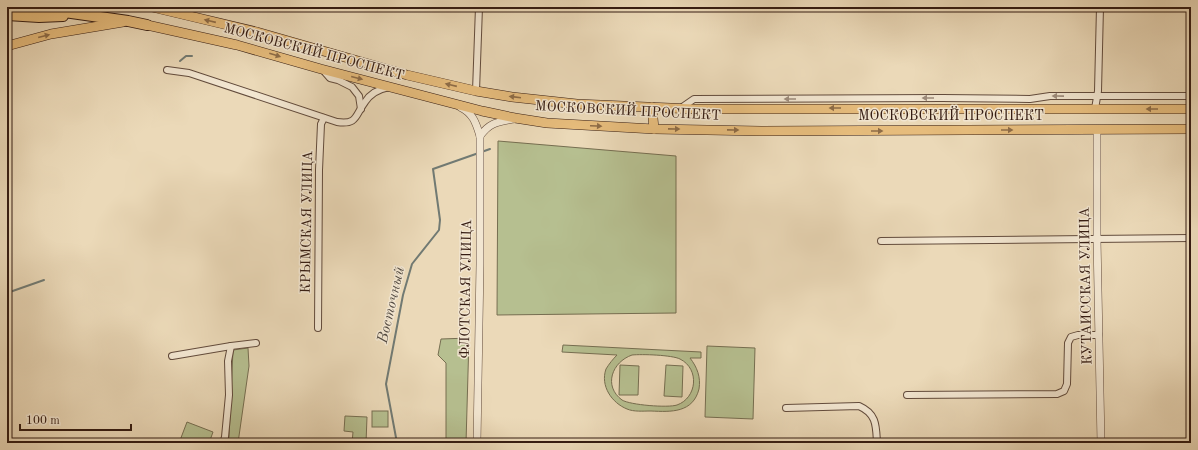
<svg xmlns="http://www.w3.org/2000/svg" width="1198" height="450" font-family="'Old Standard TT',serif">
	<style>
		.green { fill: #b6bf90; stroke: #766e51; fill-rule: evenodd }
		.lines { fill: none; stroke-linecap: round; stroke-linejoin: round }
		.stream { stroke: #717a73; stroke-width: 2 }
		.minor-casing { stroke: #624b3c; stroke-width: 8 }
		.tertiary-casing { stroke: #624b3c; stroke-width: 8 }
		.primary-casing { stroke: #351c12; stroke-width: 10 }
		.trunk-casing { stroke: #351c12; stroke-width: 12 }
		.minor { stroke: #f2e6d1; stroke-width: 6 }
		.tertiary { stroke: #f2e6d1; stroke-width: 7 }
		.primary { stroke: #e6bc7c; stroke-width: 9 }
		.trunk { stroke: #e6bc7c; stroke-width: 10 }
		.oneway { fill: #8e6c47 }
		.oneway2 { fill: #9d8b7b }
		.labels { text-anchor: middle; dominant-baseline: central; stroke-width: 3; stroke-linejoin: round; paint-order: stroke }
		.street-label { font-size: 14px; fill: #351c12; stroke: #f2e6d1 }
		.water-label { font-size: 15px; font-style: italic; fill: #534b43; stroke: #f2e6d1 }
	</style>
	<rect width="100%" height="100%" fill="#ebd9b8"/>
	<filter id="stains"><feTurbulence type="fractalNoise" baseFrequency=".005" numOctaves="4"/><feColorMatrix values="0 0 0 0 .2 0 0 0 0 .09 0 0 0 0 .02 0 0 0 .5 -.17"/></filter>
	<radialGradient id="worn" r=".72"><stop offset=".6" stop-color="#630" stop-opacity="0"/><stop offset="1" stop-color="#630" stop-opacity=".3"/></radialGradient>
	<!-- green -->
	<g class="green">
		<path d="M498 141 676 156V313L497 315Z"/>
		<path d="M469 338 466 443H446V363L438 355 441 339Z"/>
		<path d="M563 345 701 352V358H690C697 367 701 377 699 389 693 413 671 412 651 411 643 411 634 412 627 409 612 403 600 386 606 369 609 364 613 359 617 355L562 352ZM632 355C642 354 672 355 680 359 700 369 697 398 677 405 668 408 630 405 622 400 603 386 612 362 632 355Z"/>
		<path d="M707 346 755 348 753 419 705 417Z"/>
		<path d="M248 348 249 366 238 443H227L229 437 233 350Z"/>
		<path d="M620 365 639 366 638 395H619Z"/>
		<path d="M666 365 683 366 682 397 664 396Z"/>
		<rect x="372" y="411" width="16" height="16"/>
		<path d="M345 416 367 417 366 443H352L353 432 344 431Z"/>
		<path d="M187 422 213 432 209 443H179Z"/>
	</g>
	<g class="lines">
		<!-- stream -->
		<g class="stream">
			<path d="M180 61 186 56H192"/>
			<path d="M7 293 44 280"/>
			<path d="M397 443 386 384 403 295 412 264 439 230 440 220 433 169 490 149"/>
		</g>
		<!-- minor casing -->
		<g class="minor-casing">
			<g id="minor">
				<path d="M167 70 189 73 337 122C358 125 355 115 365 102 370 94 379 89 389 87"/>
				<path d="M323 70 330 78 338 80 352 87 359 96 361 109"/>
				<path d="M476 91 479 7"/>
				<path d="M681 108 694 99 942 98 1030 99 1050 96H1191"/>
				<path d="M1095 109 1098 91 1100 7"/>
				<path d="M881 241 1191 238"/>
				<path d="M318 328 319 170 321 124 324 118"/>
				<path d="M172 356 231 346 256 343"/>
				<path d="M907 395 1057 394 1064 391 1067 384 1068 343 1071 337 1078 335H1099"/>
				<path d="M786 408 859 406C877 414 876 426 877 443"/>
				<path d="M223 443 225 437 229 395 228 361 231 346"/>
			</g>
		</g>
		<!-- tertiary casing -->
		<g class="tertiary-casing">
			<g id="tertiary">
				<path d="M460 107C473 113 476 123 480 136V264L477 443"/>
				<path d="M1097 129V239L1101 443"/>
				<path d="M480 136C490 122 498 122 514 119"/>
			</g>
		</g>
		<!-- primary casing -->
		<g class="primary-casing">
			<g id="primary">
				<path d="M152 7 257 32 407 75 476 91 512 97 577 104 694 109H1191"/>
				<path d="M147 25 237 45 321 69 482 111 515 118 547 123 654 129 761 131 1191 129"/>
				<path d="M7 46 51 34 123 22"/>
				<path d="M652 107 654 129"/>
			</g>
		</g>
		<!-- trunk casing -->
		<g class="trunk-casing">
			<g id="trunk">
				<path d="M29 7 128 21 147 25"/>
				<path d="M7 15 39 17 63 16"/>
			</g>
		</g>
		<!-- minor -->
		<use href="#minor" class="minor"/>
		<!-- tertiary -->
		<use href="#tertiary" class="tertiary"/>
		<!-- primary -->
		<use href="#primary" class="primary"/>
		<!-- trunk -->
		<use href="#trunk" class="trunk"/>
	</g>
	<!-- one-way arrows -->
	<defs><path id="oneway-solid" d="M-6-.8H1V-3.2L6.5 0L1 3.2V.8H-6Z"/></defs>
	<g class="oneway">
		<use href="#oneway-solid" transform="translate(210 21) rotate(-167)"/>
		<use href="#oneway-solid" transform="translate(44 36) rotate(-14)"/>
		<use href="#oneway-solid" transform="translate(275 55) rotate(17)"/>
		<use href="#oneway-solid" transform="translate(357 78) rotate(14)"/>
		<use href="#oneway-solid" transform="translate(451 85) rotate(-167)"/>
		<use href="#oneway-solid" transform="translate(515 97) rotate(-173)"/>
		<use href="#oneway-solid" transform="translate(835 108) rotate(-180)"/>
		<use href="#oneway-solid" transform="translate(1152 109) rotate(180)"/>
		<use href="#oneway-solid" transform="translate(596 126) rotate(3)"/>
		<use href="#oneway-solid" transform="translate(674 129) rotate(1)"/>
		<use href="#oneway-solid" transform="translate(733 130) rotate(1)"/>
		<use href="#oneway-solid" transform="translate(1007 130)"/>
		<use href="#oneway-solid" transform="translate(877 131)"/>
	</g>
	<g class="oneway2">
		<use href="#oneway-solid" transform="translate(1058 96) rotate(-179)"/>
		<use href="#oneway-solid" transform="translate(928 98) rotate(180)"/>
		<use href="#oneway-solid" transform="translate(790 99) rotate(180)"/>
	</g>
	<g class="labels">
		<!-- street labels -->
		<g class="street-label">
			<text transform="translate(314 52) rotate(15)">МОСКОВСКИЙ ПРОСПЕКТ</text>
			<text transform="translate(628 111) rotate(3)">МОСКОВСКИЙ ПРОСПЕКТ</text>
			<text x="951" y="116">МОСКОВСКИЙ ПРОСПЕКТ</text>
			<text transform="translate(307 222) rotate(-89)">КРЫМСКАЯ УЛИЦА</text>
			<text transform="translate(1086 286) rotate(-91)">КУТАИССКАЯ УЛИЦА</text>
			<text transform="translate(466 289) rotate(-89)">ФЛОТСКАЯ УЛИЦА</text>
		</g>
		<!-- water labels -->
		<g class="water-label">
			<text transform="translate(392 305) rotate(-77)">Восточный</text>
		</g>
	</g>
	<!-- margin -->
	<rect width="1198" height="450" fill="none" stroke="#ebd9b8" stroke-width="24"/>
	<rect x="8" y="8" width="1182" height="434" fill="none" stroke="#351c12" stroke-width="2"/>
	<rect x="12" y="12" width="1174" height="426" fill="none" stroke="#351c12"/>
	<!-- scale -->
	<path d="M20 424v6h111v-6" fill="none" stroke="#351c12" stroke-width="2"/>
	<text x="26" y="424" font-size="12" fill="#351c12" stroke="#f2e6d1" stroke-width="3" paint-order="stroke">100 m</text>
	<rect width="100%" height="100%" filter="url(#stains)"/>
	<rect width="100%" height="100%" fill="url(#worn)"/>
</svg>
